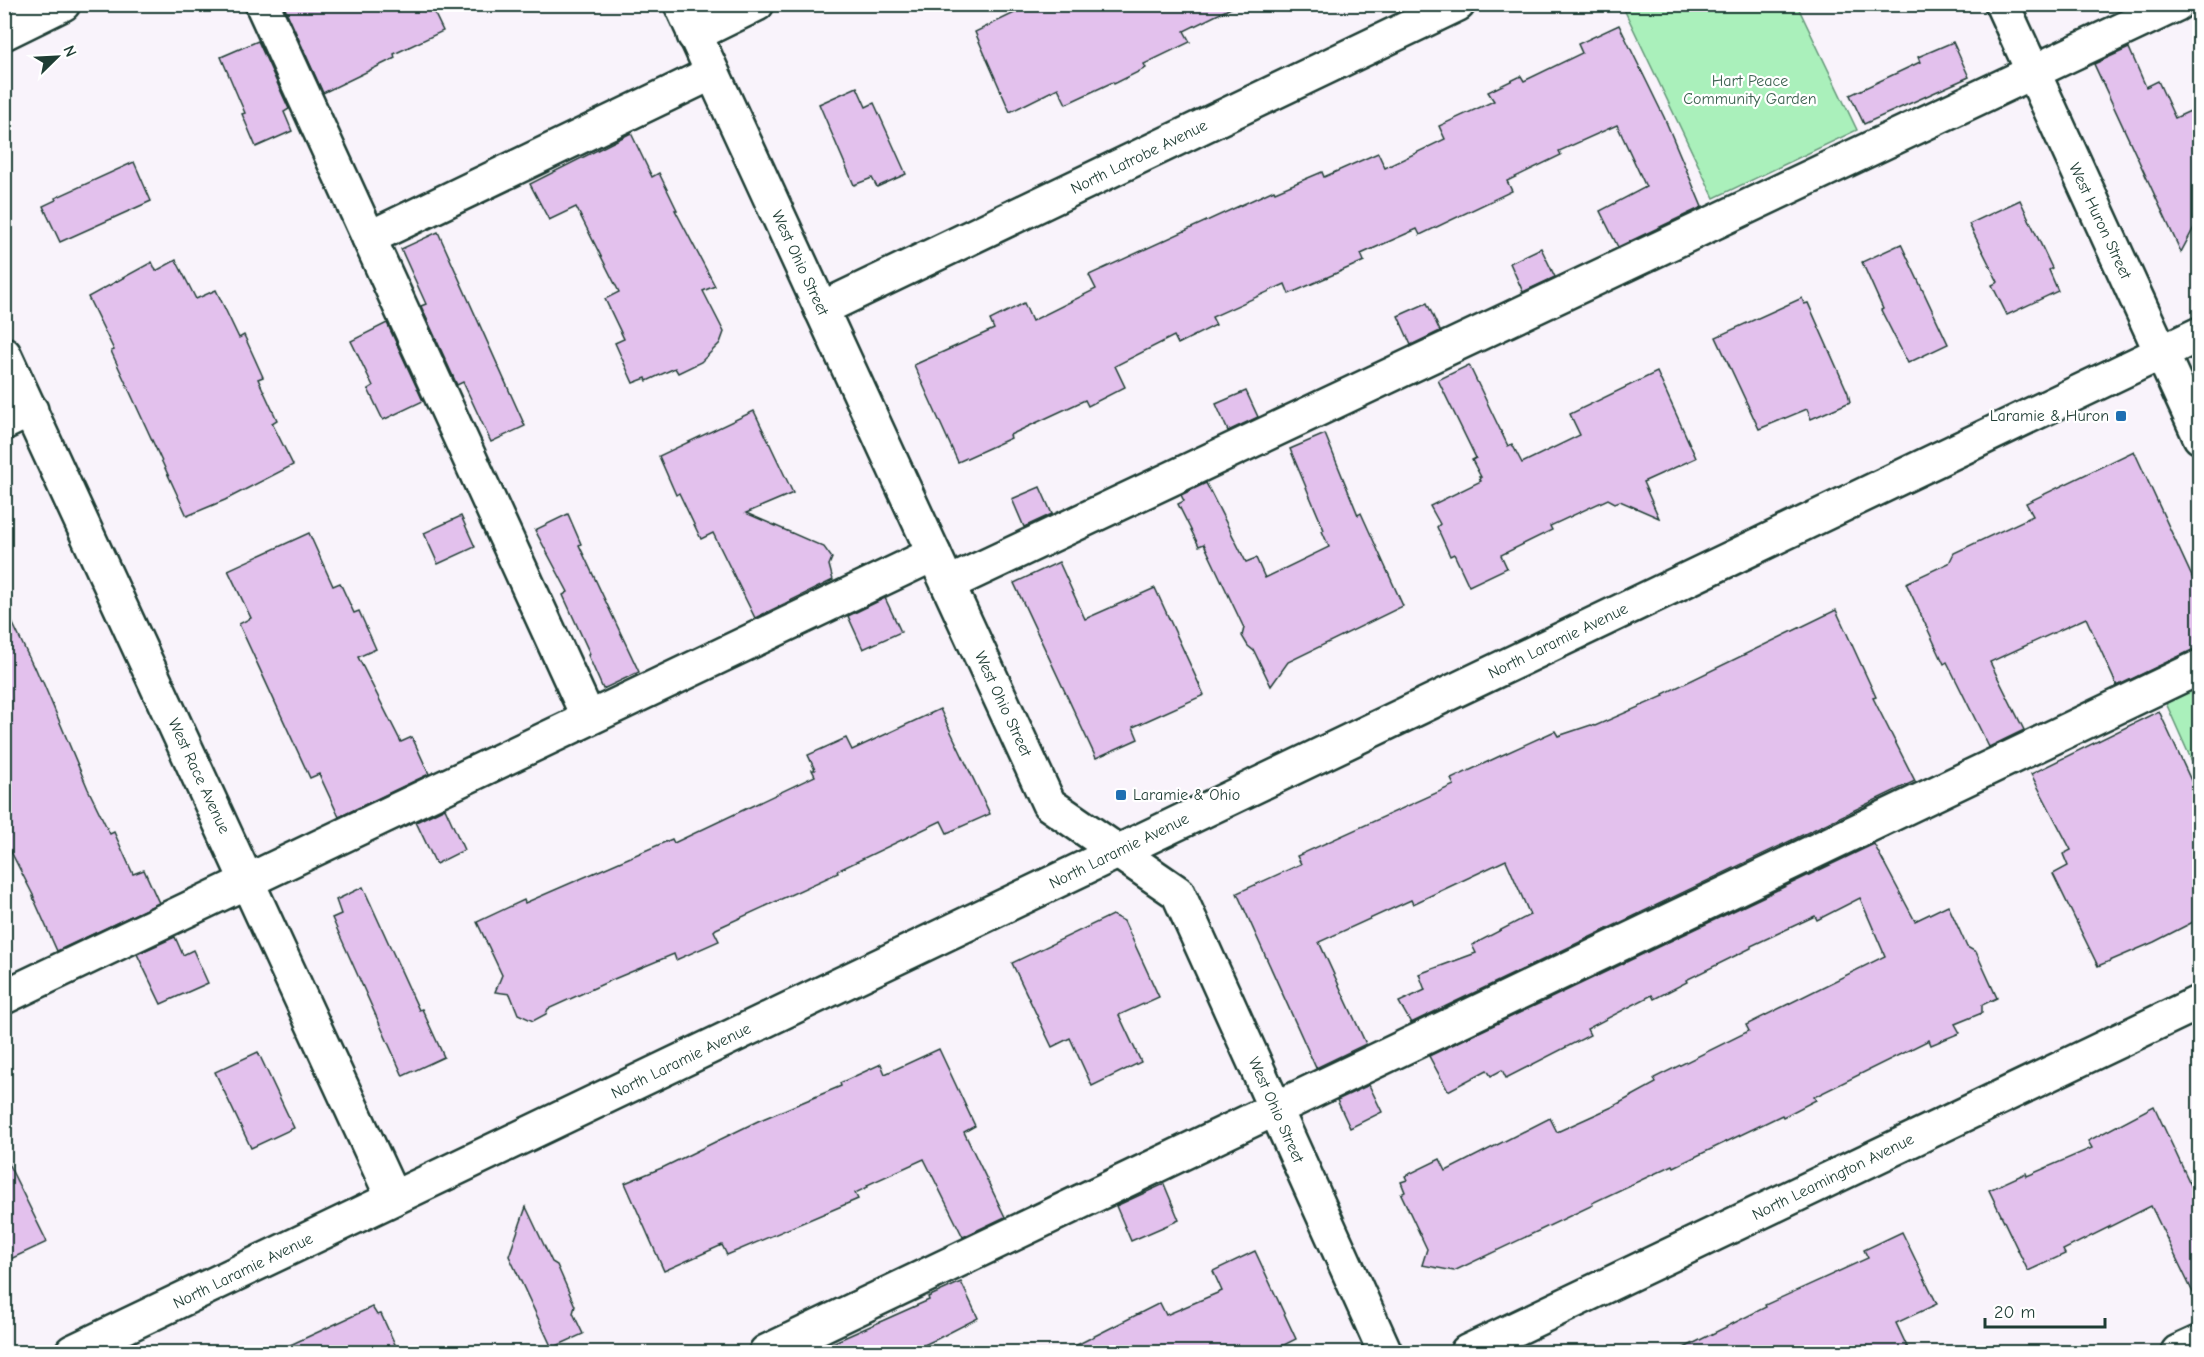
<svg xmlns="http://www.w3.org/2000/svg" width="2204" height="1357" font-family="'Comic Neue',sans-serif">
	<style>
		.green { fill: #aaf0bb; stroke: #649678; stroke-width: 1.5 }
		.building { fill: #e3c1ed; stroke: #1f3d34; stroke-width: 1.5 }
		.lines { fill: none; stroke-linecap: round; stroke-linejoin: round }
		.minor-casing { stroke: #1f3d34; stroke-width: 38 }
		.minor { stroke: #fff; stroke-width: 33 }
		.poi-dot { fill: #1f6fb2; stroke: #fff; stroke-width: 2 }
		.labels { text-anchor: middle; dominant-baseline: central; stroke-width: 4.5; stroke-linejoin: round; paint-order: stroke }
		.park-label { font-size: 16px; fill: #3b614f; stroke: #fff }
		.street-label { font-size: 16px; fill: #1f3d34; stroke: #fff }
		.poi-label { font-size: 16px; fill: #1f3d34; stroke: #fff; text-anchor: end }
	</style>
	<rect width="100%" height="100%" fill="#f9f3fb"/>
	<filter id="ink" filterUnits="userSpaceOnUse"><feTurbulence type="fractalNoise" baseFrequency=".0167" numOctaves="2"/><feDisplacementMap in="SourceGraphic" scale="12" xChannelSelector="R" yChannelSelector="G"/><feConvolveMatrix kernelMatrix="1 2 1 2 8 2 1 2 1" color-interpolation-filters="sRGB"/></filter>
	<g filter="url(#ink)">
		<!-- green -->
		<g class="green">
			<path d="M1622 5H1797L1857 130 1714 198Z"/>
			<path d="M2199 687V777L2166 703Z"/>
		</g>
		<!-- building -->
		<g class="building">
			<path d="M283 4H430L443 31 394 54 395 58 323 93Z"/>
			<path d="M1033 4H1239L1184 31 1190 42 1144 64 1146 68 1114 84 1113 82 1066 104 1058 88 1010 112 975 32Z"/>
			<path d="M1619 25 1664 117 1702 207 1618 247 1600 211 1646 187 1617 125 1559 151 1561 155 1507 181 1512 191 1420 235 1417 229 1361 254 1364 261 1289 294 1285 284 1212 317 1216 325 1178 344 1174 336 1115 366 1125 387 1088 406 1085 400 1010 435 1011 438 958 462 914 365 994 329 990 320 1024 303 1032 321 1096 289 1089 275 1274 190 1275 192 1322 172 1324 177 1378 153 1385 168 1445 139 1439 126 1494 101 1488 92 1521 76 1524 81 1582 53 1578 44Z"/>
			<path d="M258 41 289 109 284 112 292 131 256 147 242 114 245 113 221 57Z"/>
			<path d="M1953 42 1969 77 1864 124 1850 95 1920 62 1918 57Z"/>
			<path d="M2129 48 2146 87 2158 81 2175 118 2199 107V218L2181 252 2094 64Z"/>
			<path d="M857 87 866 107 874 103 906 174 877 187 872 178 854 185 819 104Z"/>
			<path d="M631 133 652 177 659 173 677 210H675L715 286 703 291 724 332 720 343 701 362 678 373 675 368 647 381 646 378 633 383 615 343 624 339 605 299 619 292 576 207 549 220 530 184Z"/>
			<path d="M134 162 151 201 60 242 43 206 56 200 55 198Z"/>
			<path d="M2020 200 2052 268 2049 270 2058 291 2007 315 1992 285 1998 282 1969 224Z"/>
			<path d="M438 232 525 426 491 442 463 382 457 385 421 306 426 304 401 249Z"/>
			<path d="M1901 244 1948 344 1908 363 1881 310 1883 309 1862 262Z"/>
			<path d="M1541 248 1555 277 1523 292 1510 263Z"/>
			<path d="M176 260 196 299 216 290 239 338 244 335 263 377 258 379 277 420 272 423 293 465 225 500 187 516 111 351 114 350 88 297 152 262 156 271Z"/>
			<path d="M1802 298 1804 304 1808 303 1848 393 1850 402 1811 419 1807 409 1759 429 1716 337Z"/>
			<path d="M1427 303 1440 331 1411 345 1398 316Z"/>
			<path d="M387 323 423 401 383 420 368 389 373 386 351 341Z"/>
			<path d="M1469 365 1508 446 1512 444 1522 463 1580 435 1570 414 1657 372 1696 458 1643 482 1659 518 1620 501 1615 503 1608 499 1550 526 1552 530 1501 555 1507 568 1469 586 1454 554 1450 556 1437 527 1440 524 1430 506 1481 481 1479 477H1481L1472 460 1476 458 1438 380Z"/>
			<path d="M1246 391 1258 417 1228 431 1216 404Z"/>
			<path d="M754 411 793 493 746 513 824 547 832 558 829 565 833 580 755 618 713 533 701 539 679 493 676 495 659 456Z"/>
			<path d="M1325 434 1358 515 1361 513 1403 606 1288 662 1271 686 1254 651 1248 646 1242 636 1244 628 1204 544 1199 546 1178 504 1184 501 1181 495 1206 483 1246 562 1256 558 1265 578 1329 547 1322 531 1324 530 1290 449Z"/>
			<path d="M2134 451 2199 592V649L2192 650 2117 686 2086 618 1990 662 2024 730 1989 747 1947 662 1944 664 1906 583 1949 563 1954 553 2033 516 2026 503Z"/>
			<path d="M1040 487 1052 514 1024 527 1012 499Z"/>
			<path d="M568 514 581 544 579 545 639 672 603 689 588 655 590 654 563 595 568 592 535 530Z"/>
			<path d="M461 516 475 547 438 564 424 533Z"/>
			<path d="M309 533 333 586 340 583 354 613 359 611 376 649 358 657 401 742 412 737 429 774 339 817 319 774 310 778 239 624 251 618 228 570Z"/>
			<path d="M1059 562 1085 619 1155 588 1204 695 1133 727 1138 739 1096 758 1014 583Z"/>
			<path d="M885 598 901 632 863 649 848 616Z"/>
			<path d="M4 605 34 668 35 667 41 681 42 680 88 789 110 834 114 832 133 874 144 870 159 903 57 951 33 897H34L4 838Z"/>
			<path d="M1836 610 1876 697 1873 698 1915 781 1411 1023 1399 1002 1425 990 1419 974 1476 953 1472 945 1530 915 1506 860 1413 904 1411 900 1319 942 1366 1044 1316 1068 1237 893 1301 864 1297 856 1454 785 1451 779 1500 756 1555 731 1558 736 1591 725 1595 726 1664 696 1663 694Z"/>
			<path d="M940 709 990 814 947 833 941 821 837 871 838 873 716 929 714 931 719 941 676 960 674 954 614 979 548 1009 546 1014 533 1021 518 1014 510 994 495 992 502 975 477 922 524 900 525 903 672 839 674 843 815 776 812 770H815L808 755 846 738 852 750Z"/>
			<path d="M2159 711 2199 798V919L2154 942 2098 966 2053 874 2068 866 2063 854 2071 850 2031 774Z"/>
			<path d="M445 808 464 850 436 864 416 822Z"/>
			<path d="M1874 844 1915 921 1948 905 1967 947 1976 952 1997 998 1982 1005V1013L1955 1024 1960 1033 1931 1045 1929 1040 1814 1097 1816 1100 1783 1117 1782 1115 1674 1167 1673 1165 1592 1203 1593 1205 1454 1271 1422 1265 1427 1249 1401 1194 1405 1192 1401 1182 1407 1180 1405 1176 1440 1159 1446 1171 1550 1118 1557 1132 1612 1107 1656 1083 1654 1078 1749 1031 1746 1025 1885 956 1860 898 1817 920 1815 916 1751 946V948L1686 980 1687 982 1654 999 1652 995 1587 1029 1590 1035 1506 1078 1502 1070 1491 1076 1487 1070 1448 1091 1429 1056Z"/>
			<path d="M363 887 419 1010 422 1009 444 1057 403 1076 332 918 341 914 336 900Z"/>
			<path d="M1112 915 1124 921 1159 997 1119 1015 1141 1062 1092 1086 1070 1038 1052 1047 1012 963Z"/>
			<path d="M175 937 183 955 193 950 208 983 161 1004 137 954Z"/>
			<path d="M939 1049 975 1126 964 1132 1005 1217 963 1237 924 1159 867 1185 868 1187 855 1193 858 1199 727 1255 722 1245 664 1271 625 1183 664 1167 758 1121 841 1086 840 1083 881 1064 885 1074Z"/>
			<path d="M258 1052 294 1128 251 1148 215 1072Z"/>
			<path d="M1369 1085 1382 1112 1350 1128 1337 1100Z"/>
			<path d="M2154 1106 2199 1203V1305L2151 1206 2063 1250 2065 1254 2028 1271 1989 1190 2026 1173 2027 1176 2092 1148 2088 1141Z"/>
			<path d="M4 1155 47 1242 4 1262Z"/>
			<path d="M1164 1184 1179 1220 1131 1241 1116 1206Z"/>
			<path d="M526 1207 552 1262 557 1265 575 1306 573 1313 583 1334 552 1348 509 1256Z"/>
			<path d="M1902 1232 1937 1304 1896 1323 1910 1353H1674L1766 1307 1765 1305 1868 1258 1864 1250Z"/>
			<path d="M1255 1251 1296 1339 1268 1353H1061L1160 1303 1166 1315 1222 1291 1213 1271Z"/>
			<path d="M961 1282 978 1318 937 1339 907 1353H810L929 1300 928 1297Z"/>
			<path d="M372 1307 377 1315 381 1314 399 1353H273Z"/>
		</g>
		<g class="lines">
			<!-- minor casing -->
			<g class="minor-casing">
				<g id="minor">
					<path d="M262 4 588 717"/>
					<path d="M681 4 1049 804 1178 893 1385 1352"/>
					<path d="M2002 4 2200 437"/>
					<path d="M4 33 63 4"/>
					<path d="M694 35 757 4"/>
					<path d="M369 238 712 73"/>
					<path d="M821 309 1458 4"/>
					<path d="M4 354 393 1198"/>
					<path d="M4 423 31 410"/>
					<path d="M948 584 2177 4"/>
					<path d="M4 997 934 554"/>
					<path d="M72 1352 2200 334"/>
					<path d="M766 1352 2200 667"/>
					<path d="M1467 1352 2200 1002"/>
					<path d="M2178 1352 2200 1342"/>
				</g>
			</g>
			<!-- minor -->
			<use href="#minor" class="minor"/>
		</g>
	</g>
	<!-- markers -->
	<g class="poi-dot">
		<rect x="2115" y="410" width="12" height="12" rx="3"/>
		<rect x="1115" y="789" width="12" height="12" rx="3"/>
	</g>
	<g class="labels">
		<!-- park labels -->
		<g class="park-label">
			<text x="1750" y="81">Hart Peace<tspan x="1750" dy="18">Community Garden</tspan></text>
		</g>
		<!-- street labels -->
		<g class="street-label">
			<text transform="translate(1139 157) rotate(-26)">North Latrobe Avenue</text>
			<text transform="translate(2100 221) rotate(65)">West Huron Street</text>
			<text transform="translate(800 263) rotate(65)">West Ohio Street</text>
			<text transform="translate(1558 641) rotate(-26)">North Laramie Avenue</text>
			<text transform="translate(1003 704) rotate(65)">West Ohio Street</text>
			<text transform="translate(199 776) rotate(65)">West Race Avenue</text>
			<text transform="translate(1119 851) rotate(-26)">North Laramie Avenue</text>
			<text transform="translate(681 1061) rotate(-26)">North Laramie Avenue</text>
			<text transform="translate(1276 1110) rotate(66)">West Ohio Street</text>
			<text transform="translate(1833 1177) rotate(-26)">North Leamington Avenue</text>
			<text transform="translate(243 1271) rotate(-26)">North Laramie Avenue</text>
		</g>
		<!-- poi labels -->
		<g class="poi-label">
			<text x="2109" y="416">Laramie &amp; Huron</text>
			<text x="1133" y="795" text-anchor="start">Laramie &amp; Ohio</text>
		</g>
	</g>
	<!-- margin -->
	<rect width="2204" height="1357" fill="none" stroke="#fff" stroke-width="24"/>
	<rect x="12" y="12" width="2180" height="1333" fill="none" stroke="#1f3d34" stroke-width="2" filter="url(#ink)"/>
	<!-- north arrow -->
	<g transform="translate(57 57) rotate(66)" stroke="#ffffff" stroke-width="4.5" paint-order="stroke">
	<path d="M0-4.5L10 22L0 15L-10 22Z" fill="#1f3d34"/>
	<text y="-9" font-size="16" font-weight="bold" text-anchor="middle" fill="#1f3d34">N</text>
	</g>
	<!-- scale -->
	<path d="M1985 1318v9h120v-9" fill="none" stroke="#1f3d34" stroke-width="3"/>
	<text x="1994" y="1318" font-size="18" fill="#1f3d34" stroke="#ffffff" stroke-width="4.5" paint-order="stroke">20 m</text>
</svg>
